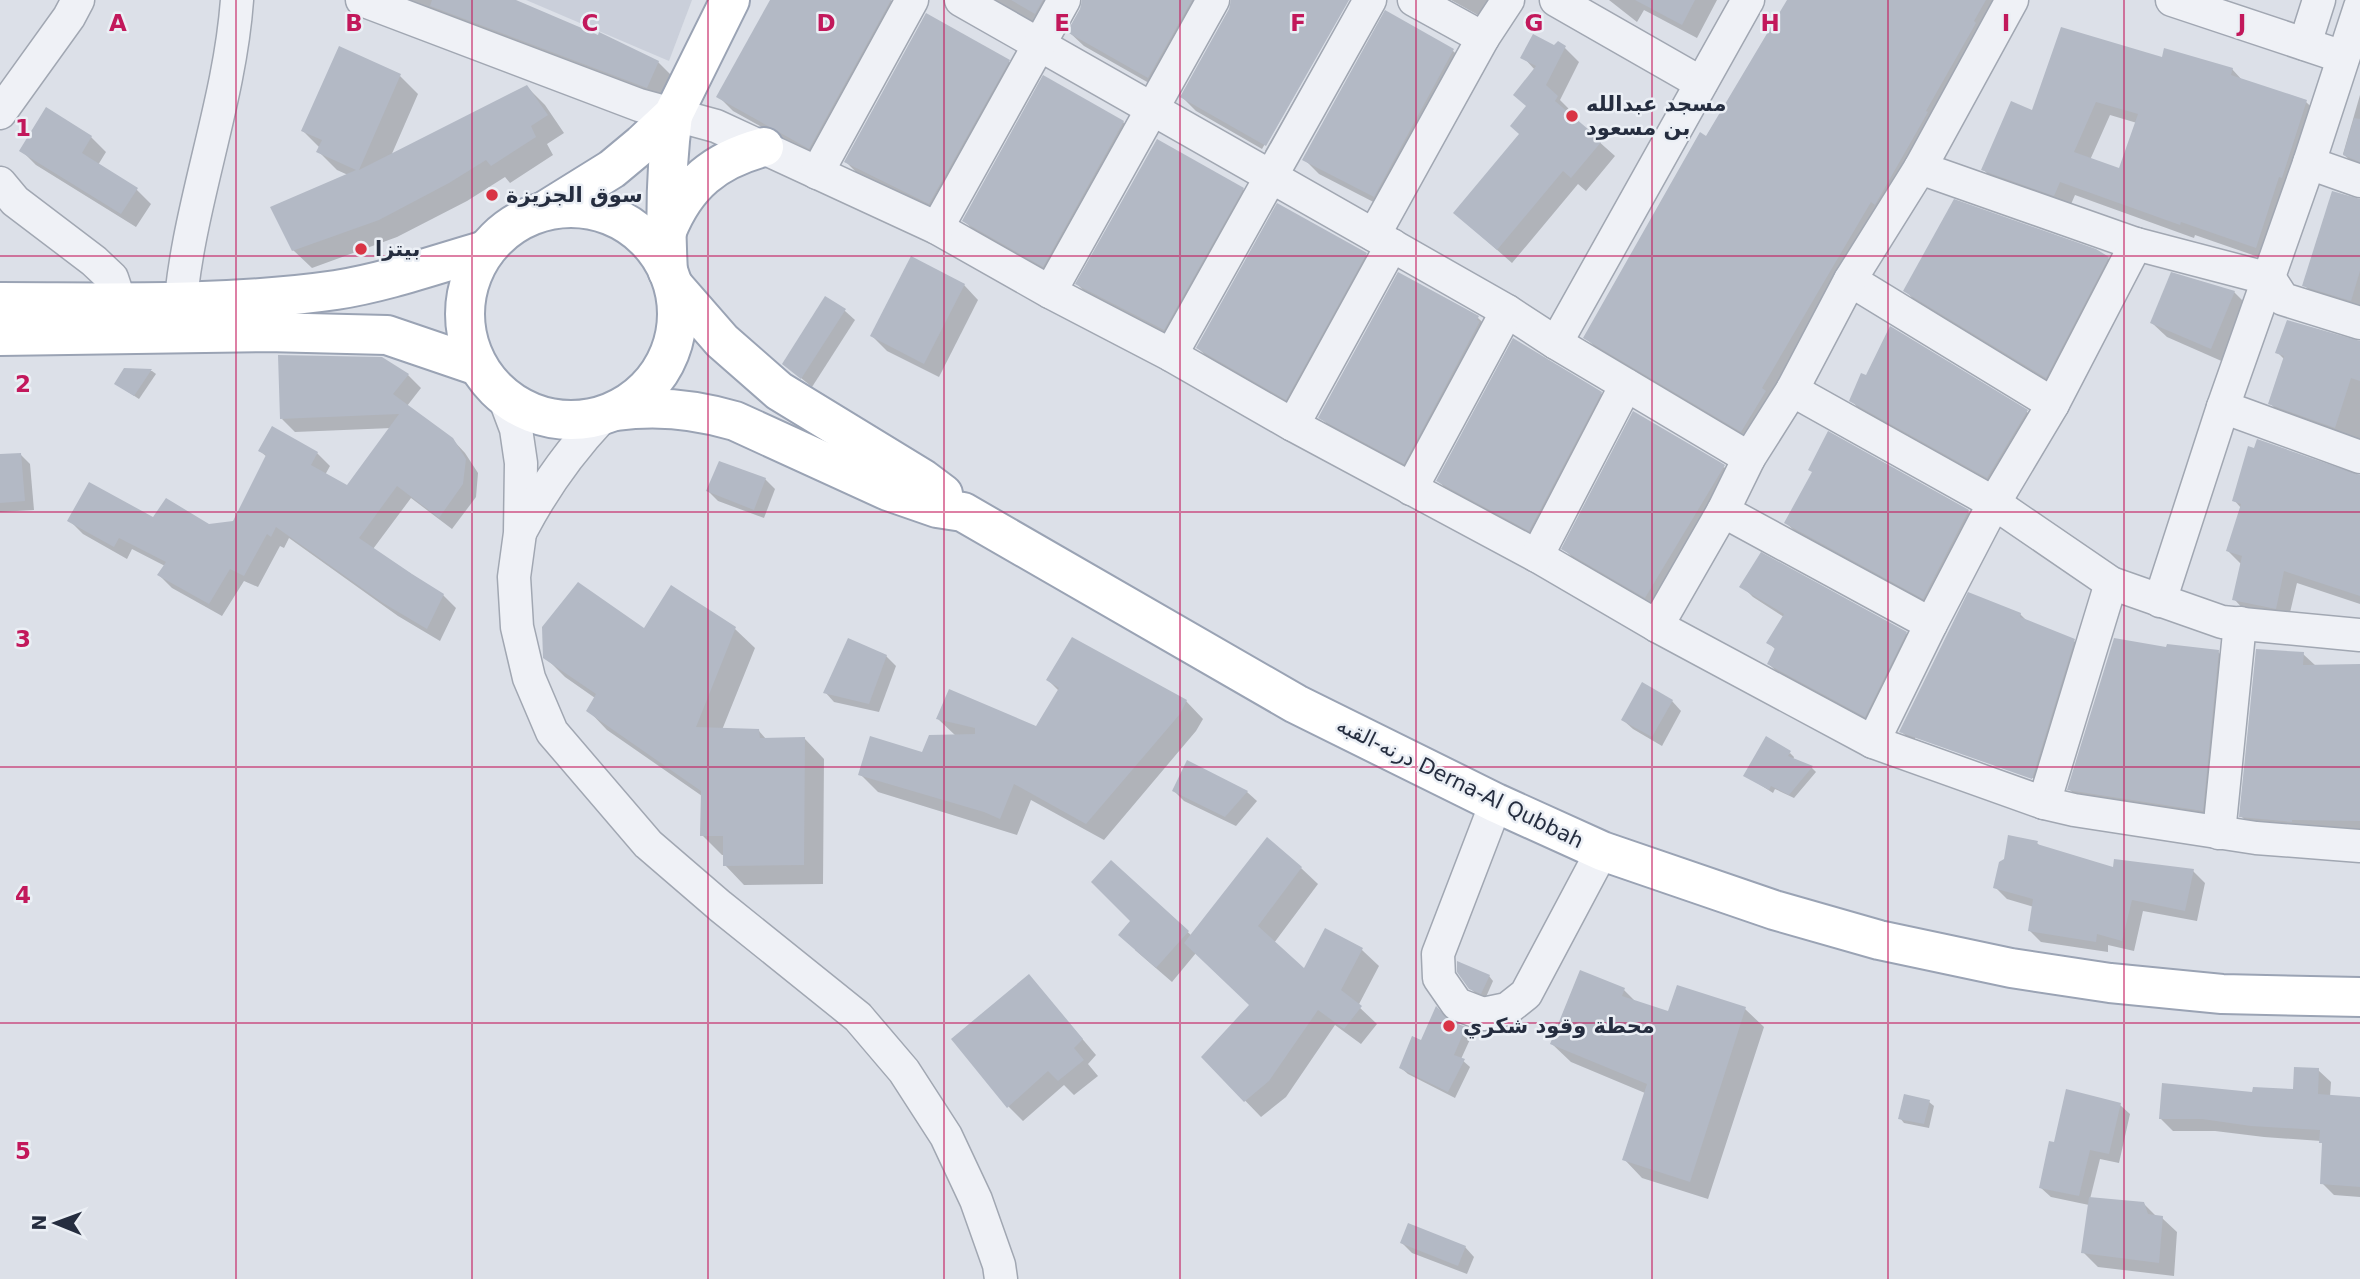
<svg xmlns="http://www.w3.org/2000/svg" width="2360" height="1279" font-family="'DejaVu Sans',Vazirmatn,sans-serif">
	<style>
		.built { fill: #cacfda }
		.shadow { fill: #0003; fill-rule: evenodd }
		.building { fill: #b3b9c5; fill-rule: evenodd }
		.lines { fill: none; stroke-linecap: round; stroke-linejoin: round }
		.minor-casing { stroke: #a1a7b2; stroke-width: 35 }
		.major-casing { stroke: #9aa3b4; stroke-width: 42 }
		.minor { stroke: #eff1f6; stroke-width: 32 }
		.major { stroke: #fff; stroke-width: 38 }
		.grid { fill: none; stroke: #c2185b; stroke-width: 2; stroke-opacity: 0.55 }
		.poi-dot { fill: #d93445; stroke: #ebeff5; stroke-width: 2.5 }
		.labels { text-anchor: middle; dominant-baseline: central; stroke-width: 5; stroke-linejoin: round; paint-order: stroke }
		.poi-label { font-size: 21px; font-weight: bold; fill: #252d3f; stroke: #ebeff5; text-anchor: start }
		.street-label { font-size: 21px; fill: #252d3f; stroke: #ebeff5 }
		.grid-label { font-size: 23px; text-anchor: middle; font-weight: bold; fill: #c2185b; stroke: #ebeff5; stroke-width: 5; stroke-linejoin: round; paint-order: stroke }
	</style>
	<rect width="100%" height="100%" fill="#dce0e8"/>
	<!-- built -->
	<path class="built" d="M526 0H692L669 61Z"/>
	<!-- shadow -->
	<g class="shadow">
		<path d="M396 0H513L658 62 671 75 660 100Z"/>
		<path d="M772 0H891L906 14 824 162 733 111 718 96Z"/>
		<path d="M993 0H1067L1048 31Z"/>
		<path d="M1084 0H1216L1163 91 1084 46 1069 32 1082 10Z"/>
		<path d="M1233 0H1347L1262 149 1196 111 1182 97 1231 9Z"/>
		<path d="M1351 0H1355L1281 159 1265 151Z"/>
		<path d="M1451 0H1508L1494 24Z"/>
		<path d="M1609 0H1717L1697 38 1644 10 1637 22Z"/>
		<path d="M1789 0H2010L1756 445 1600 352 1585 337Z"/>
		<path d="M1386 12 1453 51 1468 65 1389 210 1319 174 1304 159Z"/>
		<path d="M1554 47 1565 48 1579 62 1560 100 1572 112 1569 115 1615 156 1586 191 1578 184 1512 263 1455 213 1521 135 1535 70 1523 57Z"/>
		<path d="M2163 59 2232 69 2243 81 2306 102 2321 116 2270 261 2195 235 2194 238 2075 195 2069 209 1997 184 1983 169 2033 113ZM2110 115 2137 123 2121 170 2090 160Z"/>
		<path d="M1008 61 1023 76 944 218 861 177 846 162Z"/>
		<path d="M400 76 418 94 391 156 527 87 545 105 564 133 547 144 553 155 510 183 505 177 467 201 397 237 312 268 293 250 348 175 337 170 319 152 320 148 303 131Z"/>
		<path d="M1044 77 1123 122 1137 136 1057 279 978 234 964 221Z"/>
		<path d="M2360 95V169L2343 154Z"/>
		<path d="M91 137 106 152 98 165 136 189 151 204 136 227 36 165 21 150Z"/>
		<path d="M1243 189 1257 204 1179 344 1092 299 1077 284Z"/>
		<path d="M2360 200V312L2317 298 2304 285Z"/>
		<path d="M1365 255 1380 270 1301 413 1213 363 1198 348Z"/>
		<path d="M2108 258 2120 270 2058 389 1917 303 1905 290Z"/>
		<path d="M1399 274 1478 318 1493 332 1419 477 1335 432 1320 417Z"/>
		<path d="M2172 274 2234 292 2249 307 2226 363 2167 337 2152 323Z"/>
		<path d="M964 285 978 300 939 377 887 351 872 336Z"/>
		<path d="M826 299 845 311 855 320 812 387 784 364Z"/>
		<path d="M2360 343V445L2283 417 2270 403 2284 359 2277 352Z"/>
		<path d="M382 359 408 375 421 388 407 406 452 439 465 453 478 473 476 497 452 529 411 498 373 549 443 595 456 608 440 641 398 616 289 538 284 548 280 546 258 587 244 581 222 616 172 588 159 575 165 566 132 549 127 559 83 534 70 521 154 520 209 526 234 523 267 457 260 451 317 453 330 466 325 475 348 487 392 428 295 432 282 419Z"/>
		<path d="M125 370 152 371 156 374 139 399 116 384Z"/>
		<path d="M1601 393 1614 407 1543 543 1452 494 1438 481Z"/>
		<path d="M1851 400 2027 412 2036 421 1997 486 1860 410Z"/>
		<path d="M1829 434 1968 512 1979 522 1934 608 1797 533 1786 523 1814 473Z"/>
		<path d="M21 455 30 464 34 510 0 512V456Z"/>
		<path d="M1724 467 1736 479 1658 609 1576 561 1564 549Z"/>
		<path d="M2360 476V604L2297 583 2288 621 2247 613 2234 599 2241 564 2228 551 2241 508 2234 500Z"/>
		<path d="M765 479 775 489 764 518 718 501 708 491Z"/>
		<path d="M1742 586 1906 633 1917 644 1876 726 1780 675 1769 664 1776 650 1769 643 1784 617 1753 597Z"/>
		<path d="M2020 614 2028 622 2074 641 2087 654 2045 791 1914 744 1901 731ZM1915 736 2041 781 2040 784 1915 739Z"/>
		<path d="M735 629 755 648 722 730 759 731 767 740 805 739 824 759 823 884 744 885 725 865V855H722L702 835V796L607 730 588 710 595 698 565 677 545 657 644 630Z"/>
		<path d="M2168 649 2218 652 2231 665 2215 823 2082 802 2069 789Z"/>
		<path d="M2303 654 2316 666H2360V832L2254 829 2241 816Z"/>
		<path d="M886 656 896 666 879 712 834 702 825 692Z"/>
		<path d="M1048 680 1186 701 1203 719 1196 731 1104 840 1031 800 1017 835 878 792 860 774 923 754 956 736 938 719 1037 728 1059 691Z"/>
		<path d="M1672 701 1681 711 1662 746 1633 729 1623 720Z"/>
		<path d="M1790 753 1794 757 1793 760 1812 768 1816 772 1794 798 1775 789 1773 793 1745 775Z"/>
		<path d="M1187 762 1247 792 1257 801 1236 826 1184 801 1174 791Z"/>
		<path d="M2037 843 2040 846 2114 869 2193 871 2205 883 2197 921 2143 911 2134 951 2108 945V952L2041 942 2029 930 2034 907 2007 899 1995 887Z"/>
		<path d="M1111 862 1192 936 1301 868 1318 884 1274 943 1304 971 1325 930 1362 950 1379 966 1358 1006 1377 1024 1361 1044 1335 1025 1286 1097 1261 1117 1203 1057 1251 1005 1196 953 1172 982 1135 950 1133 921Z"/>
		<path d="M1029 976 1096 1055 1088 1064 1098 1076 1074 1095 1064 1085 1023 1121 1008 1106Z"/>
		<path d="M1489 976 1493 981 1486 997 1475 993 1470 988Z"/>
		<path d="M1624 990 1636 1002 1669 1013 1745 1009 1764 1027 1708 1199 1642 1178 1624 1159 1645 1093 1571 1062 1552 1044Z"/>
		<path d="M1450 1023 1465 1029 1472 1035 1461 1059 1470 1067 1455 1098 1408 1074 1401 1068 1422 1042Z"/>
		<path d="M2318 1070 2331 1082 2330 1097 2360 1099V1197L2334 1195 2322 1183 2324 1145 2321 1141 2264 1137 2215 1131H2173L2161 1119 2254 1093 2294 1091Z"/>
		<path d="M1929 1102 1934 1106 1929 1128 1904 1123 1900 1118Z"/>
		<path d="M2120 1105 2130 1114 2119 1163 2100 1159 2090 1199 2143 1203 2157 1217 2162 1218 2177 1232 2174 1276 2098 1267 2083 1252 2089 1205 2051 1197 2041 1188 2055 1144Z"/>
		<path d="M1402 1243 1465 1247 1474 1257 1467 1274 1412 1253Z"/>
	</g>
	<!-- building -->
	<g class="building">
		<path d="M432 0H516L598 35 599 32 659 61 647 88 430 6Z"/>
		<path d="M770 0H891L809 149 716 97Z"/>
		<path d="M1011 0H1043L1035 14Z"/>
		<path d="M1082 0H1192L1148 78 1067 32 1080 9Z"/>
		<path d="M1231 0H1349L1266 146 1180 97 1229 9Z"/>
		<path d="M1635 0H1695L1682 25Z"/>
		<path d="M1787 0H1986L1974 21 1976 23 1926 111 1928 112 1875 205 1871 202 1828 275 1762 388 1766 391 1741 432 1583 338 1700 132 1706 136Z"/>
		<path d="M1385 10 1454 49 1374 197 1302 160Z"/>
		<path d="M926 13 1010 60 929 204 844 162Z"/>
		<path d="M2061 27 2162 57 2164 48 2233 68 2231 75 2307 100 2282 178 2279 177 2256 248 2181 222 2180 225 2060 182 2054 196 1981 170 2011 101 2032 110ZM2096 102 2138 114 2119 168 2074 152Z"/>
		<path d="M1533 34 1554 45 1558 41 1566 46 1546 85 1558 96 1555 101 1602 141 1571 178 1563 171 1497 250 1453 213 1519 134 1510 126 1526 106 1513 95 1536 66 1520 58Z"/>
		<path d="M339 46 401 74 359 170 527 85 548 115 531 126 536 137 491 166 486 160 449 183 379 220 292 251 270 207 356 170 316 152 322 140 301 131Z"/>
		<path d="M1043 75 1124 121 1043 267 962 221Z"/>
		<path d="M46 107 92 136 82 153 138 188 121 214 19 151Z"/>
		<path d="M2354 118 2360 119V162L2343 155Z"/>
		<path d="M1157 139 1244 188 1164 330 1075 284Z"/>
		<path d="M2332 191 2360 199V271L2351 301 2302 286Z"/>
		<path d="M1954 199 2096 249 2109 257 2046 378 1903 291Z"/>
		<path d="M1277 203 1367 253 1286 400 1196 348Z"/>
		<path d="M911 256 965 284 924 364 870 336Z"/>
		<path d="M1398 272 1479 316 1477 320 1480 321 1404 464 1318 418Z"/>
		<path d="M2171 272 2235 291 2211 349 2150 323Z"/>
		<path d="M825 296 846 309 801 379 782 364Z"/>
		<path d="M2287 320 2360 341V381L2351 378 2335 428 2268 404 2284 356 2275 353Z"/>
		<path d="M1890 326 2028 410 1987 478 1849 401 1861 373 1866 375Z"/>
		<path d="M1513 338 1602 392 1529 531 1436 481Z"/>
		<path d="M278 355 382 357 409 374 393 394 453 438 466 459 463 484 439 518 397 486 359 538 412 574 444 594 427 629 383 603 276 527 271 537 267 534 244 576 230 569 209 604 157 575 166 562 119 538 114 547 67 521 89 482 153 517 166 498 209 524 233 521 266 455 258 451 272 426 318 452 311 465 347 485 399 414 280 419Z"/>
		<path d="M124 368 152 369 134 396 114 384Z"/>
		<path d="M1633 411 1725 465 1645 598 1561 549Z"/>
		<path d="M1828 431 1969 510 1923 599 1784 523 1812 472 1808 470Z"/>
		<path d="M2257 439 2360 475V596L2284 571 2276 609 2232 600 2242 556 2226 551 2241 504 2232 501 2248 446 2254 448Z"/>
		<path d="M21 453 25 501 0 503V454Z"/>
		<path d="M719 461 766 478 754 510 706 491Z"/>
		<path d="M1761 552 1907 632 1865 717 1767 664 1775 648 1766 643 1784 614 1739 587Z"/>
		<path d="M578 582 644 628 671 585 736 627 696 727 759 729 760 738 805 737 804 865 723 866V836H700L701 791 586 711 596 694 543 658 542 627Z"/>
		<path d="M1968 592 2021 613 2020 617 2075 639 2032 779 1899 732Z"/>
		<path d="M1072 637 1187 700 1180 714 1086 824 1014 784 1000 819 984 812 858 775 870 736 922 752 929 735 975 734V728L936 719 949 689 1036 726 1059 688 1046 680Z"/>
		<path d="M848 638 887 655 869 704 823 693Z"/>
		<path d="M2114 638 2166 647 2167 644 2219 650 2203 811 2067 790Z"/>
		<path d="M2256 649 2304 652 2303 665 2360 664V821L2292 820V822L2239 817Z"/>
		<path d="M1642 682 1673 700 1652 737 1621 720Z"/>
		<path d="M1766 736 1791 751 1788 756 1813 766 1789 795 1771 786 1769 790 1743 776Z"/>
		<path d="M1187 760 1248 791 1225 817 1172 791Z"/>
		<path d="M2008 835 2038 841 2037 844 2113 867 2114 859 2194 869 2185 911 2132 900 2122 941 2097 934 2096 942 2028 931 2033 899 1993 888 1999 862 2004 859Z"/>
		<path d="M1267 837 1302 867 1258 926 1304 968 1325 928 1363 948 1341 990 1362 1006 1344 1029 1318 1010 1269 1081 1244 1102 1201 1057 1249 1005 1184 943Z"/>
		<path d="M1111 860 1189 931 1156 968 1118 935 1130 921 1091 882Z"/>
		<path d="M1457 961 1490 975 1481 994 1469 989 1457 972Z"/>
		<path d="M1580 970 1625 988 1622 996 1668 1011 1677 985 1746 1007 1690 1182 1622 1160 1647 1084 1550 1044Z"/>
		<path d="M1029 974 1083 1039 1074 1048 1084 1060 1058 1081 1048 1071 1007 1108 951 1039Z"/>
		<path d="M1436 1006 1450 1021 1466 1027 1454 1055 1465 1059 1448 1092 1399 1068 1412 1036 1421 1040Z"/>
		<path d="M2294 1067 2319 1068 2318 1094 2360 1097V1187L2320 1184 2322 1143H2319L2320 1130 2251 1126 2202 1119H2159L2162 1083 2252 1092 2253 1087 2293 1089Z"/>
		<path d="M2066 1089 2121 1103 2109 1154 2090 1150 2079 1196 2039 1188 2049 1141 2054 1142Z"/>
		<path d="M1904 1094 1930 1100 1924 1124 1898 1119Z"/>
		<path d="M2089 1197 2144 1202 2148 1214 2163 1216 2159 1263 2081 1253Z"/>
		<path d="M1408 1223 1466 1246 1458 1266 1400 1243Z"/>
	</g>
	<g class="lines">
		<!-- minor casing -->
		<g class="minor-casing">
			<g id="minor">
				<path d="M362 0 639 105 716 126 937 228 1050 292 1171 355 1293 425 1537 556 1657 626 1873 742 2044 803 2074 810 2256 838 2360 846"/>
				<path d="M961 0 1507 311 1556 343 1749 458"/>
				<path d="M1414 0 1483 38"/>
				<path d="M1556 0 1701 83"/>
				<path d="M2172 0 2343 57"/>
				<path d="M2305 44 2319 0"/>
				<path d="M0 113 69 17 78 0"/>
				<path d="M2309 163 2360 181"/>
				<path d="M1920 168 2136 244 2270 279 2283 299 2360 323"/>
				<path d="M817 173 912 0"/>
				<path d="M0 183 15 201 94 261 112 278 120 302"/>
				<path d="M937 228 1064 0"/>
				<path d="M1374 235 1483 38 1508 0"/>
				<path d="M1850 280 2053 404"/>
				<path d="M1050 292 1213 0"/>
				<path d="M179 325C184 215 229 110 237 0"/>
				<path d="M1556 343 1748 0"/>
				<path d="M1171 355 1370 0"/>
				<path d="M1792 390 1994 503 2111 583 2222 622 2360 635"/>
				<path d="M504 397 516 429 521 463 520 533 514 577 517 627 529 678 552 732 648 844 720 906 858 1017 904 1071 946 1136 976 1200 999 1265 1001 1279"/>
				<path d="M2223 407 2360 457"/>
				<path d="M1293 425 1392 245"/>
				<path d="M1411 489 1507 311"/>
				<path d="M1723 511 1931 624"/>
				<path d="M522 529C544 487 570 451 602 417"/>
				<path d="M1537 556 1626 385"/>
				<path d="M2160 601 2223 407 2309 163 2360 7"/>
				<path d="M1657 626 1723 511 1749 458 1792 390 1850 280 1920 168 2012 0"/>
				<path d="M1873 742 1931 624 1994 503 2053 404 2136 244"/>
				<path d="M1496 803 1438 954 1439 978 1457 1004 1483 1014 1507 1009 1526 994 1602 851"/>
				<path d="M2044 803 2111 583"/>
				<path d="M2219 833 2240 623"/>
			</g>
		</g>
		<!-- major casing -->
		<g class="major-casing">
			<g id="major">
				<circle cx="571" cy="314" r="106"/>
				<path d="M546 210 612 169 642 144 673 115 730 0"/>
				<path d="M667 231C686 184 715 160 764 147"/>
				<path d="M668 272C665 219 666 167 673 115"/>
				<path d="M674 286 722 341 779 391 923 479 943 494"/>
				<path d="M0 302C112 302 225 306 336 290 387 282 437 264 486 250"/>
				<path d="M0 336 267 332 387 335 478 366"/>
				<path d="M616 411C658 405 695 409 735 421L888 491 937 508 963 512 1296 704 1496 803 1602 851 1774 910 1879 940 2011 968 2110 983 2222 994 2360 997"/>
			</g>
		</g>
		<!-- minor -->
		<use href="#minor" class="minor"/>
		<!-- major -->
		<use href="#major" class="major"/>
	</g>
	<!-- grid -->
	<path class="grid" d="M236 0V1279M472 0V1279M708 0V1279M944 0V1279M1180 0V1279M1416 0V1279M1652 0V1279M1888 0V1279M2124 0V1279M0 256H2360M0 512H2360M0 767H2360M0 1023H2360"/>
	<!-- markers -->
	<g class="poi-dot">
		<circle cx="1572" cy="116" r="7"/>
		<circle cx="492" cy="195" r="7"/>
		<circle cx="361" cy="249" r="7"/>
		<circle cx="1449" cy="1026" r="7"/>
	</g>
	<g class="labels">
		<!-- poi labels -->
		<g class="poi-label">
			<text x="1586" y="104">مسجد عبدالله<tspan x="1586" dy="24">بن مسعود</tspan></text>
			<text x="506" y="195">سوق الجزيزة</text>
			<text x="375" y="249">بيتزا</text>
			<text x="1463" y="1026">محطة وقود شكري</text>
		</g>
		<!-- street labels -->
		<g class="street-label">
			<text transform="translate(1460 783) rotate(26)">درنه-القبه Derna-Al Qubbah</text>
		</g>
	</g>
	<g class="grid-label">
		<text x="118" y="31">A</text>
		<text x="354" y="31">B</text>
		<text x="590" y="31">C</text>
		<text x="826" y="31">D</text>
		<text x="1062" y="31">E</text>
		<text x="1298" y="31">F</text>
		<text x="1534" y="31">G</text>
		<text x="1770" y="31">H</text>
		<text x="2006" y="31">I</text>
		<text x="2242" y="31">J</text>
		<text x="23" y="136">1</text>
		<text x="23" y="392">2</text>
		<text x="23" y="647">3</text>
		<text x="23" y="903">4</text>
		<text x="23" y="1159">5</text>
	</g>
	<!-- north arrow -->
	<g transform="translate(56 1223) rotate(271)" stroke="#ebeff5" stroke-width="5" paint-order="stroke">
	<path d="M0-5L12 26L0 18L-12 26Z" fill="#252d3f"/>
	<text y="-10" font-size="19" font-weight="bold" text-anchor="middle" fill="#252d3f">N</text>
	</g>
</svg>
